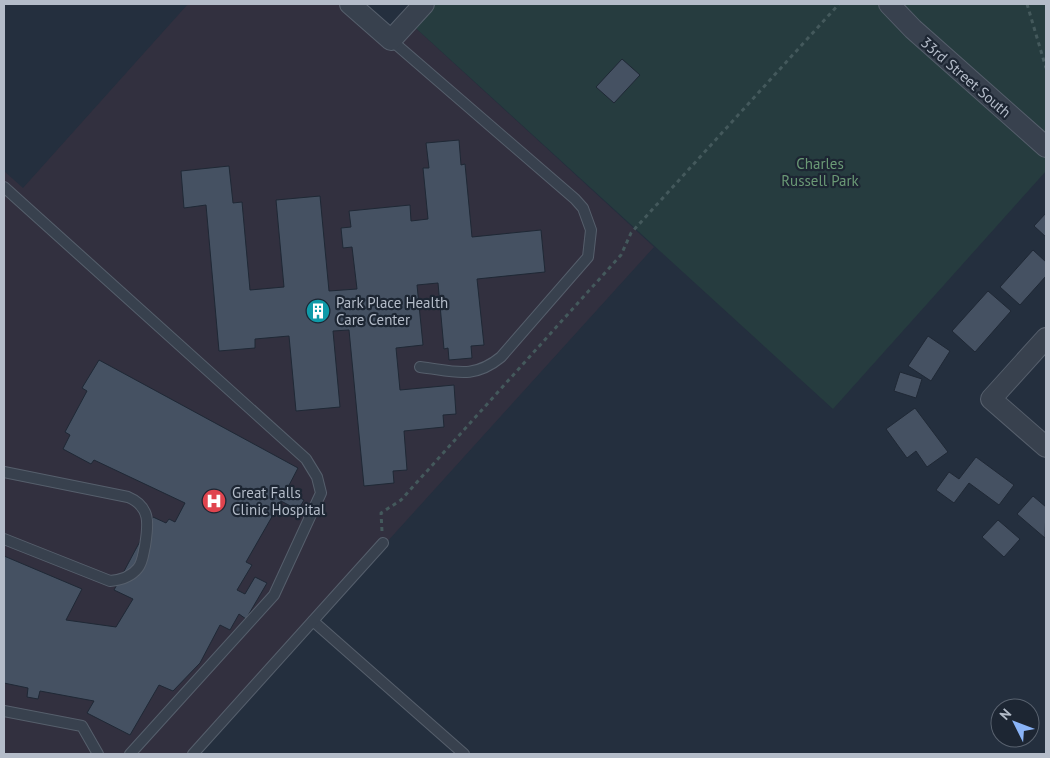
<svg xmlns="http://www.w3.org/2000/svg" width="1050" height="758" font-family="'PT Sans',sans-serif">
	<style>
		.medical { fill: #32303f }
		.green { fill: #263c3f }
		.building { fill: #455162; stroke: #1f2835 }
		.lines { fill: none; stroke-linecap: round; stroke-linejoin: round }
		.lane-casing { stroke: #565f6c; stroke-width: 12 }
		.street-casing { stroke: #565f6c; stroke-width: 22 }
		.path { stroke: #44595c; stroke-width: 3; stroke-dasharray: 4 4; stroke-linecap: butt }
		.lane { stroke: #38414e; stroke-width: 10 }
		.street { stroke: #38414e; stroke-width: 20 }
		.labels { text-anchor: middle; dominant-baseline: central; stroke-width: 4.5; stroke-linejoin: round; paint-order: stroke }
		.street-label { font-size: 15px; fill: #b4bcc9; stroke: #1d2633 }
		.park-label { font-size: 15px; fill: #6b9a76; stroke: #1d2633 }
		.poi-label { font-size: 15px; fill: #b4bcc9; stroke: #1d2633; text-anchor: start }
	</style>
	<rect width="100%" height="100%" fill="#242f3e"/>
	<!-- medical -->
	<path class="medical" d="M188 4H350L391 40 408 21 654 247 195 754H4V171L23 188Z"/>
	<!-- green -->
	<path class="green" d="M424 4H1046V171L833 409 408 21Z"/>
	<!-- building -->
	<g class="building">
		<path d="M622 59 640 75 614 103 596 87Z"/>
		<path d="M459 140 461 165 465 164 472 237 541 230 545 272 477 279 484 345 471 346 472 358 449 360 448 348 444 349 438 283 417 285 423 345 396 348 400 390 454 385 456 414 443 415 444 427 404 431 407 470 393 471 394 483 364 486 349 330 333 331 340 407 296 411 289 336 255 339V348L219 351 206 205 184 208 181 171 229 166 233 203 242 202 250 290 284 287 276 200 320 196 329 291 357 289 352 247 343 248 341 228 351 227 349 211 410 205 411 221 428 219 423 168H429L426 143Z"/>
		<path d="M1046 213V237L1034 226Z"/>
		<path d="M1033 250 1046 262V276L1020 305 1000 287Z"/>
		<path d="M988 291 1011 311 975 352 952 331Z"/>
		<path d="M928 336 950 351 931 381 908 366Z"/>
		<path d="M99 360 298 468 286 491 304 500 298 510 281 501 246 562 252 565 237 590 245 594 255 577 267 583 246 619 239 614 230 630 220 625 200 663 173 691 159 685 130 735 87 713 94 701 40 691 38 699 27 697 28 688 4 683V556L82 589 66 620 116 627 133 599 114 590 153 517 166 523 169 519 175 522 185 503 94 460 91 464 63 449 70 435 65 432 87 391 82 388Z"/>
		<path d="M900 372 922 379 916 398 894 391Z"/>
		<path d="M915 408 948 452 927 467 916 451 907 458 886 429Z"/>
		<path d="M976 457 1014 485 999 505 969 483 954 503 936 490 949 472 959 479Z"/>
		<path d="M1033 496 1046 507 1045 538 1017 514Z"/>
		<path d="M998 520 1020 539 1004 557 982 537Z"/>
	</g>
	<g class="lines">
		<!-- lane casing -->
		<g class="lane-casing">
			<g id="lane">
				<path d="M391 40 575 199 583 208 591 230 588 257 501 357C473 380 454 371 420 367"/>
				<path d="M4 187 306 459 317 477 321 493 274 595 130 754"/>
				<path d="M4 472 128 497C152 507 148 526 145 546 143 554 143 562 138 568 131 577 121 580 110 581L4 539"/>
				<path d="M313 621 464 754"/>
				<path d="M4 711 82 726 98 754"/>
				<path d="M193 754 383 543"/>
			</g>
		</g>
		<!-- street casing -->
		<g class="street-casing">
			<g id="street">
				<path d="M350 4 391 40 424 4"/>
				<path d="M889 4 913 29 1046 147"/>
				<path d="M1046 338 991 399 1046 447"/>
			</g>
		</g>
		<!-- path -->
		<g class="path">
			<path d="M1027 4 1046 68"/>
			<path d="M382 531 381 513 401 500 621 255 631 233 839 4"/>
		</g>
		<!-- lane -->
		<use href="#lane" class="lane"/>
		<!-- street -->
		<use href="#street" class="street"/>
	</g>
	<!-- icons -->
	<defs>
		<g id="building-disc" transform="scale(1.25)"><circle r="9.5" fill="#0f9aa8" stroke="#1d2633"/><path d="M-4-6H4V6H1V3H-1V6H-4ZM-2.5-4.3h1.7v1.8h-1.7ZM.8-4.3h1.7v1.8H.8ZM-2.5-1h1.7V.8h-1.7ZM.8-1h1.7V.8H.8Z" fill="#fff"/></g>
		<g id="hospital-disc" transform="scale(1.25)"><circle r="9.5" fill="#e0444e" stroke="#1d2633"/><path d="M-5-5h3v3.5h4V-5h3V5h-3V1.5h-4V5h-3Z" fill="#fff"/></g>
	</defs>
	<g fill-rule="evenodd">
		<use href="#building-disc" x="318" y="311"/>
		<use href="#hospital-disc" x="214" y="501"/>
	</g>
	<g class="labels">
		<!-- street labels -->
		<g class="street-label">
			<text transform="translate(966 77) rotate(41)">33rd Street South</text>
		</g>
		<!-- park labels -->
		<g class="park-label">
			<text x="820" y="163">Charles<tspan x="820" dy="17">Russell Park</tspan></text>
		</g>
		<!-- poi labels -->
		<g class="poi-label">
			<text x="336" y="302">Park Place Health<tspan x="336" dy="17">Care Center</tspan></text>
			<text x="232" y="492">Great Falls<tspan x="232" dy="17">Clinic Hospital</tspan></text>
		</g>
	</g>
	<!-- border -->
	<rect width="1050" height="758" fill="none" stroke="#b4bcc9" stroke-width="10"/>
	<!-- north arrow -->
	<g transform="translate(1015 723) rotate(312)"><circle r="24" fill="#1d2633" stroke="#59626f"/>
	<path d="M0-4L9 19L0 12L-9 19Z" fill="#8ab4f8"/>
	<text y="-8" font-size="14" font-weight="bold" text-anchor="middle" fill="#b4bcc9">N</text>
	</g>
</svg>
